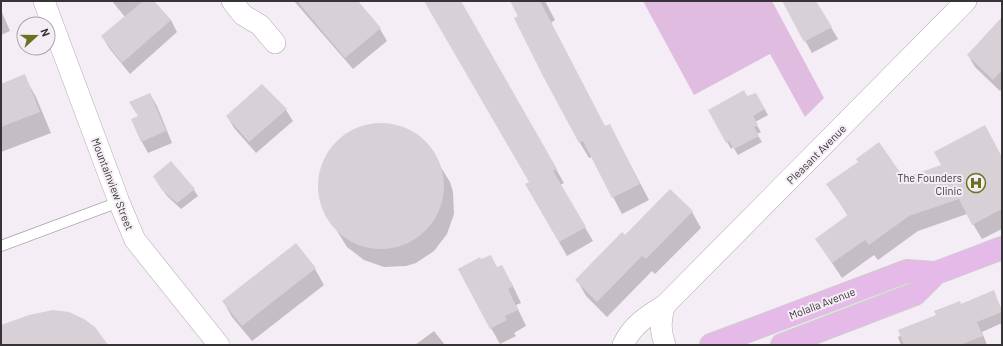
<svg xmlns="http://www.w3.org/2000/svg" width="1003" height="346" font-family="Barlow,sans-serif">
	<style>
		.green { fill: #e1bce1 }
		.shadow { fill: #0003 }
		.building { fill: #d7d0d7 }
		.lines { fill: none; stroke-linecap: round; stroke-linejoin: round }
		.lane-casing { stroke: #b0a9af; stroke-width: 12 }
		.street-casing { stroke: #b0a9af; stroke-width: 22 }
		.primary-casing { stroke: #cfcecf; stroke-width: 24 }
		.lane { stroke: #fff; stroke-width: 10 }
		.street { stroke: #fff; stroke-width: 21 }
		.primary { stroke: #e6bae8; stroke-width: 22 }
		.labels { text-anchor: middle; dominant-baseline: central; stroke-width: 4; stroke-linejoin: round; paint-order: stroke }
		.street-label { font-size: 11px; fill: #373437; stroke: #f5edf5 }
		.poi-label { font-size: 11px; fill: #373437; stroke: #f5edf5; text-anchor: end }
	</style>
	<rect width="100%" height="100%" fill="#f5edf5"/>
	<!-- green -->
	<path class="green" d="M643 1H772L824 98 805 117 770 54 694 95Z"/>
	<!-- shadow -->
	<g class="shadow">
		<path d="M112 1H153L171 20 177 32 130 74 109 48 102 36 125 17Z"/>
		<path d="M294 1H356L380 29 387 41 353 69Z"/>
		<path d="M426 1H460L564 183 560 185 593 241 567 256 526 185 530 182Z"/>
		<path d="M511 1H545L555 20 551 23 605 127 618 141 649 200 622 214 592 157 589 158 580 143Z"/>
		<path d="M783 1H815L838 39 812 53Z"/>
		<path d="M1 10 10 31 1 35Z"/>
		<path d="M1002 28V88L1000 91 975 67 968 55Z"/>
		<path d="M24 76 36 97 51 133 1 152V85Z"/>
		<path d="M262 85 286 110 293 121 256 153 234 128 227 116Z"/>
		<path d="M150 94 157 106 172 143 148 153 142 142 139 116Z"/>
		<path d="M756 94 768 115 755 122 761 132 757 134 762 142 738 155 733 147 731 149 709 110Z"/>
		<path d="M379 125 400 127 410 132 427 145 450 182 453 192 454 214 447 234 434 251 416 263 406 266 384 267 364 260 347 247 324 210 319 189 322 168 326 158 340 141 358 129Z"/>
		<path d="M1002 158V229L982 239 967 214 918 231 878 260 874 255 842 278 816 239 848 216 828 184 904 179Z"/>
		<path d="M157 182 194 190 198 196 181 209 167 196Z"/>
		<path d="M692 212 701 228 655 274 652 271 607 317 586 296 577 280 625 236Z"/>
		<path d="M497 268 511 282 521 303 516 305 526 326 514 333 516 336 500 344 491 328Z"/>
		<path d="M315 269 324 285 252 341 232 317 223 301Z"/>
		<path d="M993 292 1002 310V323L982 332 987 345H901L898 337 961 305Z"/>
		<path d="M434 331 445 345H415Z"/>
	</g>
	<!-- building -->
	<g class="building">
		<path d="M143 1H154L171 20 122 63 101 36Z"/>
		<path d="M297 1H358L381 28 345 58Z"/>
		<path d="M424 1H461L557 169 553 171 586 227 559 242 525 184 529 182Z"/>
		<path d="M510 1H540L605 126 610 124 640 184 612 198 583 141 579 143 544 78 514 18 518 16Z"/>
		<path d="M782 1H816L832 27 804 42Z"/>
		<path d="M1002 17V70L993 80 967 55Z"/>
		<path d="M25 74 40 112 1 127V84Z"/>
		<path d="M262 84 287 109 249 142 226 116Z"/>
		<path d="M744 90 747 96 756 93 765 109 753 116 758 125 754 127 759 136 734 149 729 141 726 143 708 110Z"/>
		<path d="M150 93 166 131 141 142 131 119 138 116 129 102Z"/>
		<circle cx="381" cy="186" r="63"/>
		<path d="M985 125 1002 157V209L972 225 959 199 909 216 869 245 865 240 832 263 815 239 848 215 826 184 858 162 856 159 879 142 904 178 941 165 934 152Z"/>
		<path d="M171 161 195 189 177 203 162 190 153 176Z"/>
		<path d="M670 189 693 211 646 259 642 256 597 302 575 280 622 232 625 235Z"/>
		<path d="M296 243 316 268 242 326 222 301Z"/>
		<path d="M491 255 497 267 502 265 513 286 508 289 518 310 505 316 507 320 490 329 458 269 480 257 481 259Z"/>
		<path d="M994 290 1002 312 977 322 983 336 960 345H904L898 330 936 315 934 311 960 301 961 304Z"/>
		<path d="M53 310 69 312 84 319 95 327 108 345H1V325L29 315Z"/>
	</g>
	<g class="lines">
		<!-- lane casing -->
		<g class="lane-casing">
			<path id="lane" d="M1 246 119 202"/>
		</g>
		<!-- street casing -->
		<g class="street-casing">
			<g id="street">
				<path d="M44 1 119 202 135 240 219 345"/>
				<path d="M232 1 243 15 260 25 275 43"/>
				<path d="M665 305C660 320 660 330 665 345"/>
				<path d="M623 345C632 325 647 316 665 305L966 1"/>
			</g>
		</g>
		<!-- primary casing -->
		<g class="primary-casing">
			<g id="primary">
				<path d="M711 345 907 271 936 273"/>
				<path d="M782 345 915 294 936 273 1002 248"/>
			</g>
		</g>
		<!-- lane -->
		<use href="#lane" class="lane"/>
		<!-- street -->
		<use href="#street" class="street"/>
		<!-- primary -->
		<use href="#primary" class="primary"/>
	</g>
	<!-- icons -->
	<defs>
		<g id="hospital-ring" transform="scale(1)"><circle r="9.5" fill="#f5edf5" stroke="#69731d" stroke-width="1.5"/><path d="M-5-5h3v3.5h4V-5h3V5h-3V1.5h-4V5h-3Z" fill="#69731d"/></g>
	</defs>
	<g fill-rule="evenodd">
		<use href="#hospital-ring" x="976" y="183"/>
	</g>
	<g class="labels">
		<!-- street labels -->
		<g class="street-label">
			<text transform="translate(816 154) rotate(-45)">Pleasant Avenue</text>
			<text transform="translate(113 184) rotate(69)">Mountainview Street</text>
			<text transform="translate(822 303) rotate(-21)">Molalla Avenue</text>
		</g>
		<!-- poi labels -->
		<g class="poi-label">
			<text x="962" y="177">The Founders<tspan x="962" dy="13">Clinic</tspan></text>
		</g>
	</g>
	<!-- border -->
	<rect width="1003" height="346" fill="none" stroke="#373437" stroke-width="4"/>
	<!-- north arrow -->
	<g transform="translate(36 36) rotate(69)"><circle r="19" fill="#f5edf5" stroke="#a9a3a9"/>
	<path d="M0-3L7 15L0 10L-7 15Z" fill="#69731d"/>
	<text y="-6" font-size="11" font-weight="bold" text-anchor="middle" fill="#373437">N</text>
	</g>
</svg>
